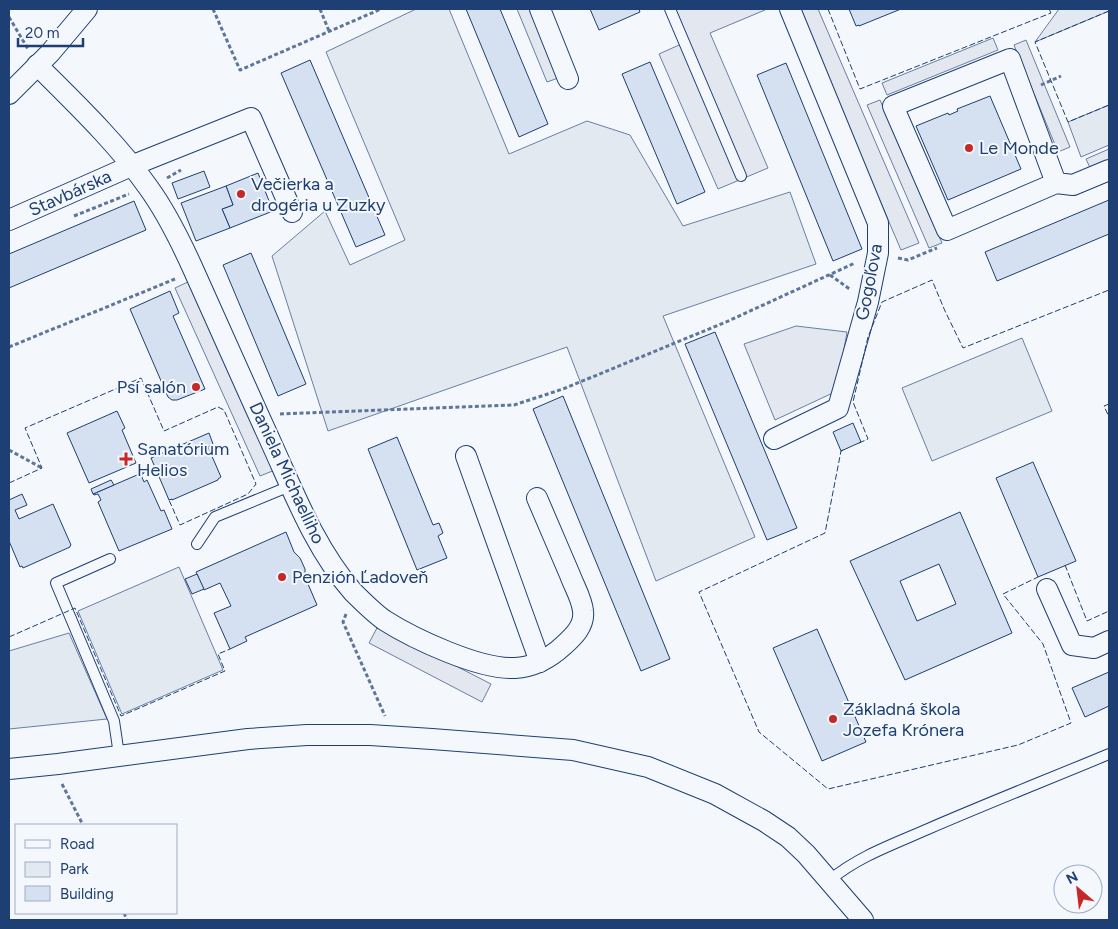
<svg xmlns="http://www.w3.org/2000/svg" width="1118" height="929" font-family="Figtree,sans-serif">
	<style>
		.green { fill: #e3e9f0; stroke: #687fa3 }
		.parking { fill: #e3e8f0; stroke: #687fa3 }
		.building { fill: #d5e0f0; stroke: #1d3f73; fill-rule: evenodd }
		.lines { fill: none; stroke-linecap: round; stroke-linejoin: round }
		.lane-casing { stroke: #1d3f73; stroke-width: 12 }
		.street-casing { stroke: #1d3f73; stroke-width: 22 }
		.path { stroke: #5e769c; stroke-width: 3; stroke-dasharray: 4 2.5; stroke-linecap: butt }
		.lane { stroke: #f4f7fb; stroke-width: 10 }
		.street { stroke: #f4f7fb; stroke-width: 20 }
		.fence { stroke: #1d3f73; stroke-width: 1; stroke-dasharray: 6 2.5; stroke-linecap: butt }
		.poi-dot { fill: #c62828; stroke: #f4f7fb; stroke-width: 2 }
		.labels { text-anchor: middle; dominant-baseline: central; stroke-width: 4; stroke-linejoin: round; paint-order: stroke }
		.poi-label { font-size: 18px; fill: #1d3f73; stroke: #f4f7fb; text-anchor: start }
		.street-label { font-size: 18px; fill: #1d3f73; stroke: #f4f7fb }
	</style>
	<rect width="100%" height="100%" fill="#f4f7fb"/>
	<!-- green -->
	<g class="green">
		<path d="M416 9H449L509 154 587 121 630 135 683 226 790 192 816 264 663 316 755 537 656 581 567 347 328 431 272 256 325 211 350 265 405 240 326 52Z"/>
		<path d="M1059 9H1109V11L1035 42Z"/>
		<path d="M1109 105V145L1081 157 1068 122Z"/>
		<path d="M1022 338 1052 411 932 461 902 388Z"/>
		<path d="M179 567 223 670 122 714 78 611Z"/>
		<path d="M69 633 107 719 9 729V651Z"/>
	</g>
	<!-- parking -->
	<g class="parking">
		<path d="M517 9H533L561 77 547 82Z"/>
		<path d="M675 9H765V10L710 33 768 168 718 189 659 54 688 41Z"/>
		<path d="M798 9H818L919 243 901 250Z"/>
		<path d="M993 38 998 50 887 95 882 83Z"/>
		<path d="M1026 40 1070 147 1058 152 1014 45Z"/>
		<path d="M880 100 942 243 929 248 867 105Z"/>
		<path d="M1109 149V165L1092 172 1086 159Z"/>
		<path d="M190 281 275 470 260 476 175 288Z"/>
		<path d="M796 326 847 332 837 391 775 420 744 344Z"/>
		<path d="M378 626 491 684 482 702 369 643Z"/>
	</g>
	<!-- building -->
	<g class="building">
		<path d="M466 9H500L548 124 519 137Z"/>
		<path d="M590 9H639L640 12 599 30Z"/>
		<path d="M849 9H901L859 26V25L856 26Z"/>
		<path d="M310 60 385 235 356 247 281 73Z"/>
		<path d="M650 62 705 192 677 204 622 74Z"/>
		<path d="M786 63 862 249 833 261 757 75Z"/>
		<path d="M990 96 1021 169 948 200 916 126 948 113 949 115 958 111 957 109Z"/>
		<path d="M204 171 210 187 178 199 172 183Z"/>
		<path d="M258 173 273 211 230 228 222 209 233 205 226 186Z"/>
		<path d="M226 186 233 205 222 209 230 228 196 241 181 203Z"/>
		<path d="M1109 200V234L997 281 985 252Z"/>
		<path d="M134 201 146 230 9 288V254Z"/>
		<path d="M251 253 306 384 278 396 223 265Z"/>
		<path d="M170 291 179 313 173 316 205 389 177 400H172L168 397 130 309Z"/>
		<path d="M715 332 797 528 767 540 685 344Z"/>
		<path d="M563 396 670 659 641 671 533 409Z"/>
		<path d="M117 411 125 428 122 430 136 463 89 483 67 433Z"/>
		<path d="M853 423 861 442 841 451 833 432Z"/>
		<path d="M209 433 213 444 208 447 221 477 218 479V480L172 500V499L169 500 151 458Z"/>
		<path d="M397 437 433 525 439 523 443 533 438 536 447 558 417 570 368 449Z"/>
		<path d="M1033 462 1076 561 1038 577 996 478Z"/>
		<path d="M144 472V473L141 475 144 482 147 480 161 511 164 510 172 529 119 551 98 502 101 500 98 494 94 495 93 494Z"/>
		<path d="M111 480 114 485 93 494 91 489Z"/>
		<path d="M22 494 27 505 15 510 19 519 53 504 71 545 70 546V547L23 568 22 566 20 567 9 541V500Z"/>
		<path d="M960 512 1012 633 905 680 850 561ZM939 564 956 604 917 621 900 581Z"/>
		<path d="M286 532 294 552 300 558 305 569V577L317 605 245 637 247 641 230 649 214 613 231 606 220 583 204 590 196 572Z"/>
		<path d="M197 574 204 589 192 594 185 579Z"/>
		<path d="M817 629 866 742 822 761 773 648Z"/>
		<path d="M1109 672V706L1085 717 1072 688Z"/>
	</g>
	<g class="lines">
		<!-- lane casing -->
		<g class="lane-casing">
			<g id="lane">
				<path d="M670 9 741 176"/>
				<path d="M197 544 215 517 290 486"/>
				<path d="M110 559 56 583 114 721 119 755"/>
				<path d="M830 880C859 856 894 844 928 829 988 803 1049 779 1109 754"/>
			</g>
		</g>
		<!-- street casing -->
		<g class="street-casing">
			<g id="street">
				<path d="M540 9 568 79"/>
				<path d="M37 65C75 103 117 143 148 187 167 213 181 242 194 271 221 331 247 390 274 449 296 498 317 551 353 592 363 602 373 612 384 620 414 639 480 670 515 668 533 667 550 658 563 646 573 637 585 626 583 611 582 599 574 586 570 575 559 549 548 524 537 498"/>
				<path d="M9 94 50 53 87 9"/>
				<path d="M1056 183 1010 59 893 106 947 230 1056 183 1073 185 1109 170"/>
				<path d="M9 220 131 166 251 118 292 212"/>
				<path d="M774 439 838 408 868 302 878 253V223L790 9"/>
				<path d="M466 456 540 662"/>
				<path d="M1047 589 1072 645 1094 648 1109 641"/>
				<path d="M9 769 58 764 248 739 307 735H370L432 739 573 750 648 767 715 794 764 821 788 837 806 854 863 920"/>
			</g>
		</g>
		<!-- path -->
		<g class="path">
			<path d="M213 9 240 70 381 9"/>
			<path d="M320 9 329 31"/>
			<path d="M9 17 28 49"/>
			<path d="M1041 85 1061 76"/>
			<path d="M167 178 181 170"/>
			<path d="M74 216 129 194"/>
			<path d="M898 258 908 260 937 248"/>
			<path d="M830 275 851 290"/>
			<path d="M9 347 175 279"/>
			<path d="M280 414 514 405 563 389 726 322 855 263"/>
			<path d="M9 450 42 468"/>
			<path d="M346 614 343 622 385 716"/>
			<path d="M62 784 83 825"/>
			<path d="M124 913 127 920"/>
		</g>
		<!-- lane -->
		<use href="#lane" class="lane"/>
		<!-- street -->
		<use href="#street" class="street"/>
		<!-- fence -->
		<g class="fence">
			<path d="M828 9 860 89 1051 13 1049 9"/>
			<path d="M1109 11 1035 42 1068 122 1109 105"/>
			<path d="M1109 404 1104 406 1109 417"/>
			<path d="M859 443 868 439 853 402 868 337 882 302 932 280 945 311 963 348 1109 290"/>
			<path d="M843 450 841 451 825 533 699 592 759 732 828 789 1018 745 1071 723 1043 644 1003 594 1038 577"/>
			<path d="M9 483 42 468 25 428 141 378 164 431 218 407 224 410 256 484 248 494 180 525 169 500"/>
			<path d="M1065 565 1087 621 1109 611"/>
			<path d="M9 637 75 608 121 716 225 671 218 654 230 649"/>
		</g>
	</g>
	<!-- markers -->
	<g class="poi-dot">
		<circle cx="969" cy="148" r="5"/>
		<circle cx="241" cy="194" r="5"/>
		<circle cx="196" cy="387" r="5"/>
		<path d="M123.5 451.5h5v5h5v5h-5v5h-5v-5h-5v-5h5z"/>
		<circle cx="282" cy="577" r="5"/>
		<circle cx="833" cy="719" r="5"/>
	</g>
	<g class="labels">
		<!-- poi labels -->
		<g class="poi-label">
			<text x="979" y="148">Le Monde</text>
			<text x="251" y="184">Večierka a<tspan x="251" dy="21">drogéria u Zuzky</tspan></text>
			<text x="186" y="387" text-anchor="end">Psí salón</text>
			<text x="137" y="449">Sanatórium<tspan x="137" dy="21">Helios</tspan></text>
			<text x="292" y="577">Penzión Ľadoveň</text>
			<text x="843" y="709">Základná škola<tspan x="843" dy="21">Jozefa Krónera</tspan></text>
		</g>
		<!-- street labels -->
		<g class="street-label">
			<text transform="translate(70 193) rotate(-24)">Stavbárska</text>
			<text transform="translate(869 282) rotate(-79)">Gogoľova</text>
			<text transform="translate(287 473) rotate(65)">Daniela Michaelliho</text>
		</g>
	</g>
	<!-- border -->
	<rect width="1118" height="929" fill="none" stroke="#1d3f73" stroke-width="20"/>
	<!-- legend -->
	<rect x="15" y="824" width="162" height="90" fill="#f4f7fb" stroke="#9eadc5"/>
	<rect x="25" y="840" width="25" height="8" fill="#f4f7fb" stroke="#9eadc5"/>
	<text x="60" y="849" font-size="15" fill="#1d3f73">Road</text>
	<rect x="25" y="862" width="25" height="15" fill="#e3e9f0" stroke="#9eadc5"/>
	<text x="60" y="874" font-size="15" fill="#1d3f73">Park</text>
	<rect x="25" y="886" width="25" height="15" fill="#d5e0f0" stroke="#9eadc5"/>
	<text x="60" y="899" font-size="15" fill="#1d3f73">Building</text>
	<!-- north arrow -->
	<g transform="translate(1078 889) rotate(332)"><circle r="24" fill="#f4f7fb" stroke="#9eadc5"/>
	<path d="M0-4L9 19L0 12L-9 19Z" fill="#c62828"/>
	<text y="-8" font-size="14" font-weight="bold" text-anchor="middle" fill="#1d3f73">N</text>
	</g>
	<!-- scale -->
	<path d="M18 38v8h65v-8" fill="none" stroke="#1d3f73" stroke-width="2.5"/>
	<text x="25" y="38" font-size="15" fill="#1d3f73" stroke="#f4f7fb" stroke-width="4" paint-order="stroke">20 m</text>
</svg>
